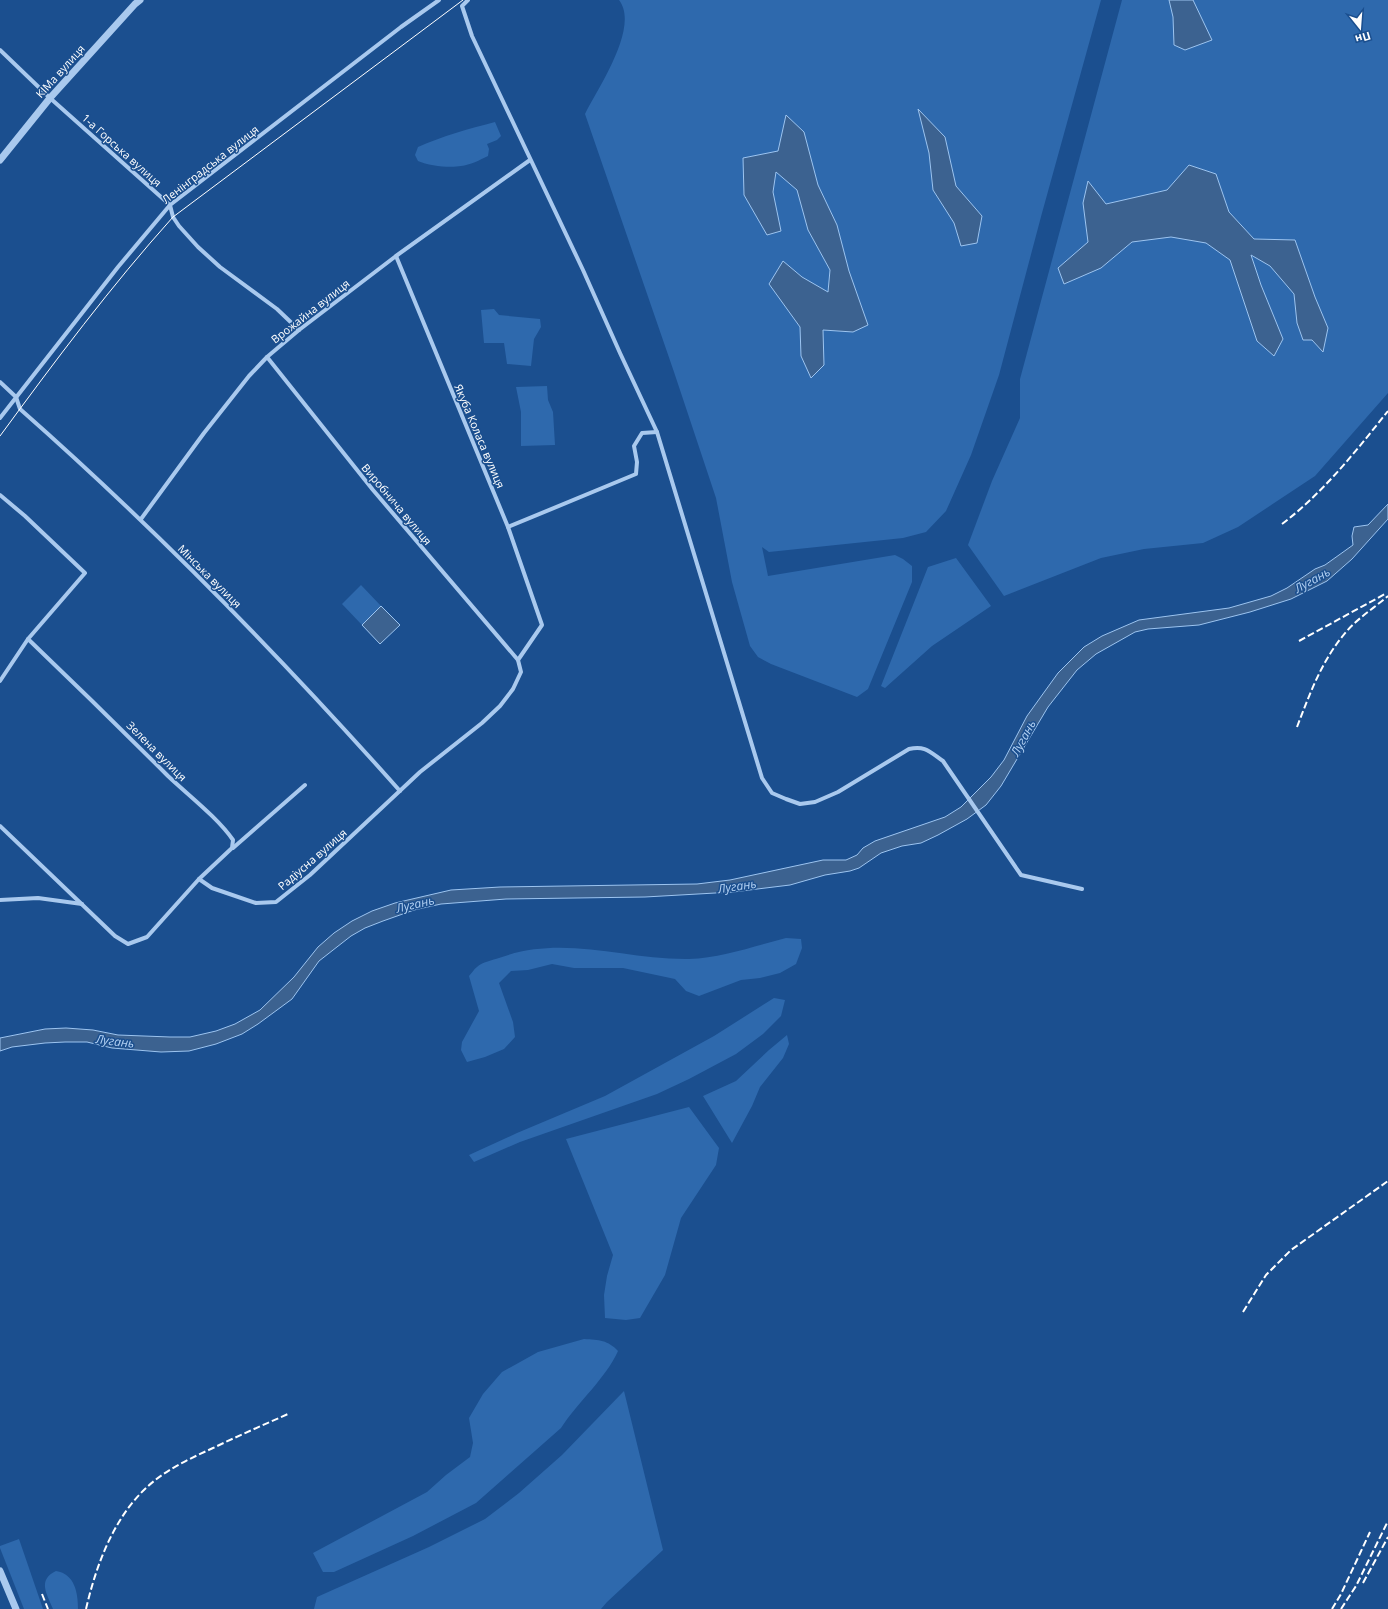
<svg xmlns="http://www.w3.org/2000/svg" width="1388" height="1609" font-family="'Open Sans',sans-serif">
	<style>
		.green { fill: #2e69ad }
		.water { fill: #3c6290; stroke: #9cc4f0 }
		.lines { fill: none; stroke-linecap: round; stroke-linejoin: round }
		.minor { stroke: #a9c9ee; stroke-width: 4 }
		.tertiary { stroke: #a9c9ee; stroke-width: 7 }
		.tram { stroke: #fff; stroke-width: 1 }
		.rail { stroke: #fff; stroke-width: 2; stroke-dasharray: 7 3; stroke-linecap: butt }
		.labels { text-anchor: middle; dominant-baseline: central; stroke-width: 3; stroke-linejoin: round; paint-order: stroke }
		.street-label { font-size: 11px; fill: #fff; stroke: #1b4f8f }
		.water-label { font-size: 12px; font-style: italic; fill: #b5d3f5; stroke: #1b4f8f }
	</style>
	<rect width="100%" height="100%" fill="#1b4f8f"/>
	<!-- green -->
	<g class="green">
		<path d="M619 0H1101L1042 213 999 375 971 455 946 511 926 532 903 538 769 552 762 547 768 576 895 555 903 559 912 566V582L868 689 857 697 771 664 758 657 750 646 732 582 716 498 674 372 585 114C598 88 640 27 619 0Z"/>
		<path d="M1122 0H1388V393L1315 476 1238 527 1203 543 1144 549 1101 558 1004 596 968 545 992 481 1020 418V379Z"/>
		<path d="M495 122 501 136 497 140 487 144 489 149 488 156C480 160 470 165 461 166 450 168 429 166 418 161L415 155 418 147C443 136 468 129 495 122Z"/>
		<path d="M494 309 499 315 540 319 541 327 534 339 531 366 507 364 504 343H484L481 310Z"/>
		<path d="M547 386 548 400 553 412 555 445 521 446V412L516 387Z"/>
		<path d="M956 558 991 606 932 646 885 688 881 686 928 567Z"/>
		<path d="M361 585 381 606 362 625 342 604Z"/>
		<path d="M786 938 801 939 802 948 796 964 780 973 760 978 741 980 699 996 686 991 675 979 623 968H574L552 964 528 970 511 971 499 983 513 1022 515 1037 504 1049 485 1057 467 1062 461 1050 462 1042 479 1011 469 976C472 973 474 969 477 967 482 962 493 960 499 958 564 934 623 960 689 959 722 958 754 946 786 938Z"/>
		<path d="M774 998 785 1000 781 1016 763 1034 736 1054 689 1079 657 1094 520 1142 474 1162 469 1155 517 1133 605 1096 714 1036Z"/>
		<path d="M787 1035 789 1044 783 1058 760 1087 752 1106 732 1143 703 1096 736 1081 769 1050Z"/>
		<path d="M689 1107 719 1148 716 1165 681 1218 665 1275 640 1318 626 1320 605 1318 604 1295 607 1276 613 1255 566 1139Z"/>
		<path d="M584 1339C599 1340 608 1340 618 1351 606 1378 578 1402 561 1428L476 1503 413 1536 334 1572H323L313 1553 427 1492 446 1475 470 1457 473 1443 469 1418 483 1394 502 1372 538 1352Z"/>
		<path d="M624 1391 663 1550 607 1602 601 1609H314L317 1597 429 1547 485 1519 519 1493 562 1455Z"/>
		<path d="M19 1539 43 1609H24L0 1548V1546Z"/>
		<path d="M56 1571C75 1574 78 1593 78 1609H53C47 1594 37 1580 56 1571Z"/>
	</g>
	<!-- water -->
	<g class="water">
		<path d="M1169 0H1193L1212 40 1185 50 1174 45 1173 17Z"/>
		<path d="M918 109 945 137 956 186 982 216 977 243 961 246 954 223 933 190 929 153Z"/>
		<path d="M786 115 804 132 818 185 837 225 849 271 868 325 853 332 823 330 824 365 811 378 801 356 800 327 769 284 783 261 802 277 828 292 830 270 808 230 797 190 776 172 773 192 781 231 767 235 744 195 743 158 778 151Z"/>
		<path d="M1189 165 1216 174 1229 212 1254 239 1295 240 1315 297 1328 328 1323 352 1312 340H1303L1297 323 1294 294 1270 266 1251 255 1261 285 1283 339 1274 356 1257 341 1230 260 1206 243 1171 237 1132 242 1101 268 1064 284 1058 268 1088 242 1083 203 1088 181 1106 204 1167 190Z"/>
		<path d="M1388 504V519L1352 559 1327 581 1291 599 1250 612 1199 625 1148 629 1135 632 1096 654 1077 670 1048 707 1001 786 986 805 967 819 938 835 921 843 902 846 881 853 859 868 850 871 825 875 790 885 733 892 645 897 506 899 441 904 414 910 383 921 365 928 351 936 319 961 292 999 258 1024 242 1034 216 1044 189 1051 161 1052 112 1048 87 1042H65L45 1043 12 1047 0 1051V1038L45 1029 66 1028 93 1030 118 1035 170 1037H190L216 1031 235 1024 260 1010 294 977 318 947 334 933 352 921 372 911 395 903 451 890 500 887 697 884 730 880 823 860H846L857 855 863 848 875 841 945 817 961 807 991 777 1004 760 1027 716 1058 673 1084 647 1102 636 1139 620 1229 608 1271 596 1287 588 1315 569 1325 565 1353 545 1352 536 1354 527 1368 525Z"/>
		<path d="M381 606 400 625 380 644 362 625Z"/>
	</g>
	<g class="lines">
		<!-- minor -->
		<g class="minor">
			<path d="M468 0 462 6 472 36 583 270 620 353 657 432 762 778 772 793 786 799 800 804 815 802 838 792 909 749C925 745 930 752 943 761L1021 875 1082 889"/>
			<path d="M0 50 50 98 170 205 173 217 179 226 198 247 220 267 277 309 299 330"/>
			<path d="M267 357 373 490 518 660"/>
			<path d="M0 382 16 397 20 409C155 528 281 657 400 791"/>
			<path d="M0 418 118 267 170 205 401 27 439 0"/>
			<path d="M0 495 25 516 85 573 28 639C75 684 122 730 168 776 188 795 218 818 233 840L232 848 199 879"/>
			<path d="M141 519 204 433 249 376 267 357 299 330 396 256 530 160"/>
			<path d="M508 527 636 474 637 462 634 446 642 433 657 432"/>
			<path d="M0 681 28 639"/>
			<path d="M0 826 115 936 128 944 147 937 199 879 212 888 256 903 276 902 310 875 420 772 482 723 500 706 513 689 521 672 518 660 542 625 508 527 396 256"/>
			<path d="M233 848 305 785"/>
			<path d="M0 900 38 898 82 904"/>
		</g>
		<!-- tertiary -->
		<g class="tertiary">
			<path d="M0 160 50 98 135 4 140 0"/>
			<path d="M0 1571 16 1609"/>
		</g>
		<!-- tram -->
		<path class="tram" d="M0 436C55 361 111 286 173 217L463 0"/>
		<!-- rail -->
		<g class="rail">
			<path d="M1282 524C1323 493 1356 451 1388 411"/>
			<path d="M1299 641 1385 594"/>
			<path d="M1297 727C1310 693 1322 660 1346 632 1358 618 1374 608 1388 596"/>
			<path d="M1243 1312 1266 1275 1291 1250 1388 1181"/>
			<path d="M1363 1583 1388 1537"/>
			<path d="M42 1594 48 1609"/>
			<path d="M86 1609C96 1566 113 1519 146 1488 165 1470 189 1459 213 1448 238 1436 263 1425 288 1414"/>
			<path d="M1332 1609 1341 1594 1370 1532"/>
			<path d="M1341 1609 1356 1586 1388 1521"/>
		</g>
	</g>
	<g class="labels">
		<!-- street labels -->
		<g class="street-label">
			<text transform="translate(60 71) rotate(-48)">КІМа вулиця</text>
			<text transform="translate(122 150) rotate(42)">1-а Горська вулиця</text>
			<text transform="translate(210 164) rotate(-38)">Ленінградська вулиця</text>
			<text transform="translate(310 311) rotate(-38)">Врожайна вулиця</text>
			<text transform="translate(480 436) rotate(67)">Якуба Коласа вулиця</text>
			<text transform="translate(397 504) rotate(50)">Виробнича вулиця</text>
			<text transform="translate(210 576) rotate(45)">Мінська вулиця</text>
			<text transform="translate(157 751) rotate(45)">Зелена вулиця</text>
			<text transform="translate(312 859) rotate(-41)">Радіусна вулиця</text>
		</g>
		<!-- water labels -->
		<g class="water-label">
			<text transform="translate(1312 580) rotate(-29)">Лугань</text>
			<text transform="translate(1023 738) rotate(-62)">Лугань</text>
			<text transform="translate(737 886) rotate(-8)">Лугань</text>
			<text transform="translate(415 904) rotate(-13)">Лугань</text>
			<text transform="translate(115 1041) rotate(7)">Лугань</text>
		</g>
	</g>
	<!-- north arrow -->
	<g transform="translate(1360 28) rotate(163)" stroke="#1b4f8f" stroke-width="3" paint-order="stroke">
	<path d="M0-3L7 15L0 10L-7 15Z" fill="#ffffff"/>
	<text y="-6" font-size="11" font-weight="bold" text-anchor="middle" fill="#ffffff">Пн</text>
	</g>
</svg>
